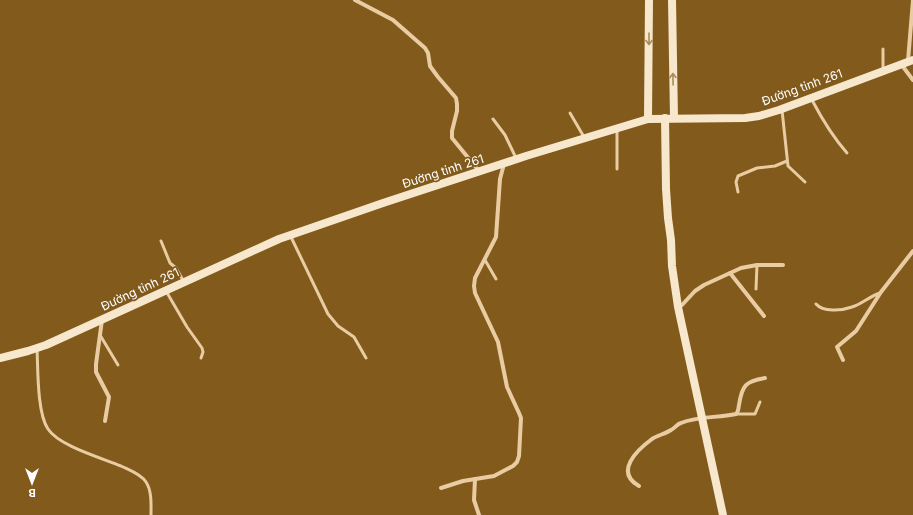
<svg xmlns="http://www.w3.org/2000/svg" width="913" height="515" font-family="Inter,sans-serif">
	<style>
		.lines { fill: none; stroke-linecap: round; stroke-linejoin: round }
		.lane { stroke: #e9cca1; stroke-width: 3 }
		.street { stroke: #e9cca1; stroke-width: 4 }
		.secondary { stroke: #f7e7cc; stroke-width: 8 }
		.oneway { stroke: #aa8b5a }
		.labels { text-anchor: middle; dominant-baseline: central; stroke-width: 3.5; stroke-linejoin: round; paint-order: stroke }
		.street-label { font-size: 12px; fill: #fff; stroke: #815a1c }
	</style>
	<rect width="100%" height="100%" fill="#815a1c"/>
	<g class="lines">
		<!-- lane -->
		<g class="lane">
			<path d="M883 49V70"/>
			<path d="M812 100C822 119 832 136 847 153"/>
			<path d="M782 110 788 166 805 182"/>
			<path d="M570 113 584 137"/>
			<path d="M493 119 505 135 516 158"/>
			<path d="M617 129V169"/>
			<path d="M738 192 736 182 738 176 757 168 775 166 787 161"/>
			<path d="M291 237 328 314 338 326 354 337 366 358"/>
			<path d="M161 241 170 263 176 268 184 282"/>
			<path d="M485 260 496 279"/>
			<path d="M756 289 757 265"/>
			<path d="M166 291 187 327 202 348 203 352 201 358"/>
			<path d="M816 304C823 312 841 311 852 307 862 304 870 296 880 293"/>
			<path d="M100 335 118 365"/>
			<path d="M37 348C38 369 37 413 48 429 59 446 102 458 121 466 129 470 141 474 146 482 152 491 151 505 151 515"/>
			<path d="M736 414H755L760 402"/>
		</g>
		<!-- street -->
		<g class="street">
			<path d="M355 0 393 20 425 48 428 53 430 66 438 77 456 98 457 104V111L452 131V138L479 171"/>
			<path d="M908 61 913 0"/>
			<path d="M901 64 913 80"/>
			<path d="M730 273 764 316"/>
			<path d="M678 307 682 305 695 291 704 285 741 268 757 265H783"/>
			<path d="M102 320 96 364V372L109 397 105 421"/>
			<path d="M843 360 837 347 856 331 881 292 913 251"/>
			<path d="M475 479 474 500 479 515"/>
			<path d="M639 486C614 472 637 450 652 439 658 435 665 434 671 430 675 428 677 424 681 423 698 416 718 418 736 414 739 411 738 409 739 405 742 385 746 381 765 378"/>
			<path d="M441 488 463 481 494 476 513 466 517 462 519 456 521 418 519 413 507 387 498 342 475 293 474 286 475 278 496 237 500 179 504 164"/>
		</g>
		<!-- secondary -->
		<g class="secondary">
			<path d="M672 0 674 118"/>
			<path d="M665 118 666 189 668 218 671 240 672 266 678 307 723 515"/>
			<path d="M648 119 649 0"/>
			<path d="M0 358 28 351 46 345 279 239 383 203 526 156 648 119 745 118 759 116 779 110 913 60"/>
		</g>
	</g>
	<!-- one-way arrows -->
	<defs><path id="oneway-shaft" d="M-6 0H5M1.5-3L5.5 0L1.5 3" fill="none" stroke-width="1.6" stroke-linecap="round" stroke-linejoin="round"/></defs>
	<g class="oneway">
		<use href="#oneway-shaft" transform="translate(649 39) rotate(90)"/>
		<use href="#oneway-shaft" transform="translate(673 79) rotate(-91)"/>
	</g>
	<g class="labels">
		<!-- street labels -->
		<g class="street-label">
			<text transform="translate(802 87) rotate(-20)">Đường tỉnh 261</text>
			<text transform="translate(443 171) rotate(-18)">Đường tỉnh 261</text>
			<text transform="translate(140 289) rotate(-25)">Đường tỉnh 261</text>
		</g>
	</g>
	<!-- north arrow -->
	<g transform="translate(32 483) rotate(180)" stroke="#815a1c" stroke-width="3" paint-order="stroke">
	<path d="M0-3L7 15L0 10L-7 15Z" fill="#ffffff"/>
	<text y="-6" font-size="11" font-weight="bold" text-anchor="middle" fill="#ffffff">B</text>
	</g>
</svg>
